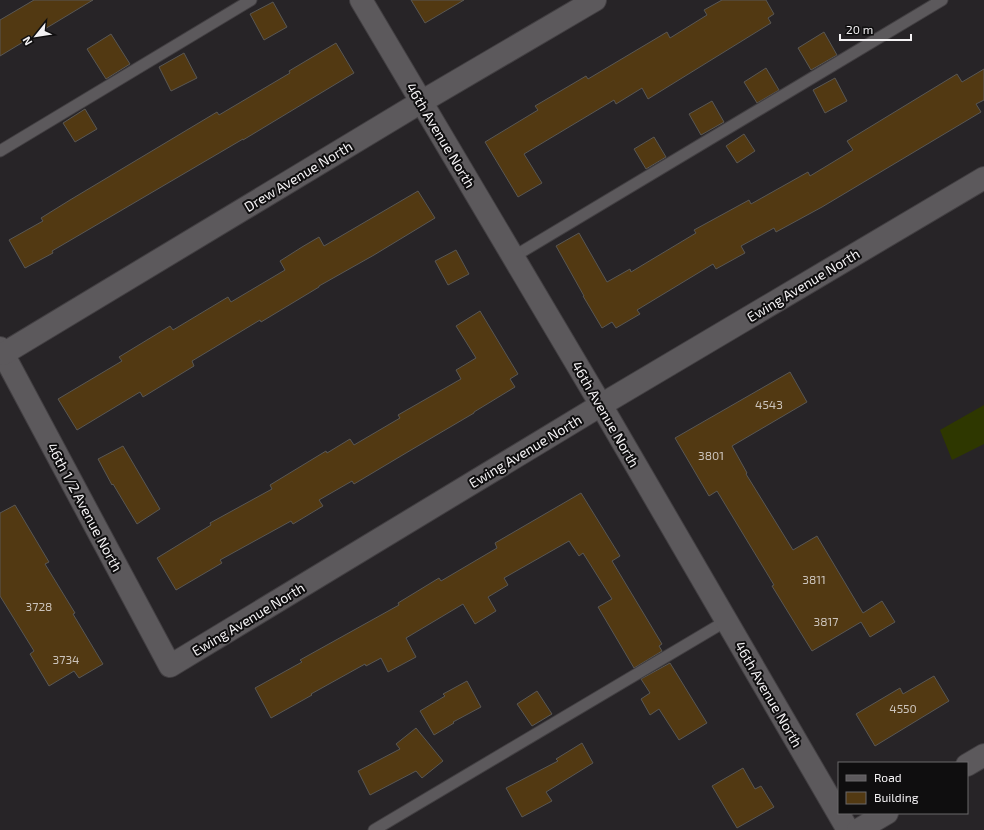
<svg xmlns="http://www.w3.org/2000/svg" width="984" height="830" font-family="'Exo 2',sans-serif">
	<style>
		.green { fill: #2e3700 }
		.building { fill: #523912; stroke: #595754 }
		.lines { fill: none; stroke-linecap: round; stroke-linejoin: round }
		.service-casing { stroke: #423f42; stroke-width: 13 }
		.minor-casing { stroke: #423f42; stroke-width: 24 }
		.tertiary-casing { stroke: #423f42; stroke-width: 24 }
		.service { stroke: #5c595c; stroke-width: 11 }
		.minor { stroke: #5c595c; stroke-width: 22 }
		.tertiary { stroke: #5c595c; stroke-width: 22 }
		.labels { text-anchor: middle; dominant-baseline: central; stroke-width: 4; stroke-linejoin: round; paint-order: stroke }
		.number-label { font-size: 12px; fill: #ccc4bc }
		.street-label { font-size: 14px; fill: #f4f2f4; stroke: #0f0e0f }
	</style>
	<rect width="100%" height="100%" fill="#272427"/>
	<!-- green -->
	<path class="green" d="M984 405V444L952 460 940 430Z"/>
	<!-- building -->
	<g class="building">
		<path d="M34 0H93L0 56V20Z"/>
		<path d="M411 0H464L425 23Z"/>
		<path d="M722 0H766L774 14 768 18 771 23 648 99 642 88 616 104 614 100 524 154 542 183 518 197 485 142 538 110 535 106 586 76 588 79 667 32 670 38 707 15 704 10Z"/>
		<path d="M273 2 287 27 264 40 250 14Z"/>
		<path d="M824 32 837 55 811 70 798 48Z"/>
		<path d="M111 34 130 64 106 79 87 49Z"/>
		<path d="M336 43 354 73 243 140V139L52 251 53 253 25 268 9 240 43 221 41 218 70 200 217 112 219 115 290 73 289 71Z"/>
		<path d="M184 53 197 78 171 91 159 67Z"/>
		<path d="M766 68 779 90 757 103 744 82Z"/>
		<path d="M984 69V100L976 104 981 112 822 207 776 232 774 228 741 246 745 253 716 269 713 264 637 310 640 314 616 328 612 322 602 328 583 296H584L556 246 579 233 607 282 630 269 631 272 696 233 694 230 749 200 751 204 808 172 810 176 853 150 847 141 957 74 962 82Z"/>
		<path d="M835 78 847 101 825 113 813 90Z"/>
		<path d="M712 101 724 122 701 135 689 114Z"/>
		<path d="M85 109 97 129 75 142 63 123Z"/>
		<path d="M744 134 755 151 737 163 726 146Z"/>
		<path d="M654 137 666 157 646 169 634 149Z"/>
		<path d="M418 191 435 218 374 255 319 286V287L261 322 260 320 192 361 194 366 143 397 140 392 77 430 58 399 122 361 119 357 170 326 173 330 228 297 231 302 285 270 280 261 302 247 319 237 324 246Z"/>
		<path d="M456 250 469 274 448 285 435 261Z"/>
		<path d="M480 311 518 374 510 379 515 387 474 412V413L411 450 354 484 352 481 319 500 323 506 293 524 291 521 220 560 222 563 176 590 157 558 211 525 210 523 272 489 270 485 326 451 327 453 350 439 354 445 400 418 398 415 461 379 456 370 476 358 456 326Z"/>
		<path d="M790 372 807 402 732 446 747 473 746 474 793 550 817 536 863 613 882 601 895 622 870 637 861 622 812 651 772 586 774 585 717 491 709 496 675 438Z"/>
		<path d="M123 446 160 509 137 524 113 484 112 485 98 459Z"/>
		<path d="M581 493 620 556 612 561 662 644 659 646 662 651 634 668 598 607 612 599 583 553 579 556 569 541 504 578 508 585 488 597 496 611 475 624 463 604 406 638 416 657 388 672 381 658 366 666 365 664 311 694 312 695 271 718 255 688 302 662 300 660 399 605 398 603 439 578 441 581 497 548 495 543Z"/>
		<path d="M15 505 49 562 45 564 75 613 73 614 103 664 79 678 74 671 49 686 30 654 34 651 0 596V513Z"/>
		<path d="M670 663 707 723 679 740 659 709 650 715 641 699 650 693 641 679Z"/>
		<path d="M934 676 949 701 875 746 856 714 900 688 903 694Z"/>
		<path d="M467 681 481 707 453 722 454 723 434 735 420 711 445 696 443 694Z"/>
		<path d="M537 691 552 714 532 726 517 704Z"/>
		<path d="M416 728 443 761 422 778 416 771 370 795 358 771 400 749 396 744Z"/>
		<path d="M582 743 593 763 546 792 552 801 522 817 506 788 558 761 556 759Z"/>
		<path d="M743 768 755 789 761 786 774 807 737 828 712 786Z"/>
	</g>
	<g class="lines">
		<!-- service casing -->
		<g class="service-casing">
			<g id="service">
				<path d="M0 151 251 0"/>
				<path d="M513 257 942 0"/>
				<path d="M374 830 726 621"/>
			</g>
		</g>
		<!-- minor casing -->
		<g class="minor-casing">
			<g id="minor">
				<path d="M361 0 601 405 848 830"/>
				<path d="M0 348 170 666 601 405 984 178"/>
				<path d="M3 354 421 102 595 0"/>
			</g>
		</g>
		<!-- tertiary casing -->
		<g class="tertiary-casing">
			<g id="tertiary">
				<path d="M967 765 984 755"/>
				<path d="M858 830 887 813"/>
			</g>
		</g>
		<!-- service -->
		<use href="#service" class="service"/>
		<!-- minor -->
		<use href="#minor" class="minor"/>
		<!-- tertiary -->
		<use href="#tertiary" class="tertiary"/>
	</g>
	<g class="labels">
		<!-- number labels -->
		<g class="number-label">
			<text x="769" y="404">4543</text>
			<text x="711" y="455">3801</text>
			<text x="814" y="579">3811</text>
			<text x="39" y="606">3728</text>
			<text x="826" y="621">3817</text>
			<text x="66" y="659">3734</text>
			<text x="903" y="708">4550</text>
		</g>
		<!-- street labels -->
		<g class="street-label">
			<text transform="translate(441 135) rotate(59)">46th Avenue North</text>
			<text transform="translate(298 176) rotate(-31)">Drew Avenue North</text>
			<text transform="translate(803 285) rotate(-31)">Ewing Avenue North</text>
			<text transform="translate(606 414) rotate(60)">46th Avenue North</text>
			<text transform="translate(525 451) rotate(-31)">Ewing Avenue North</text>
			<text transform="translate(85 507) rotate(62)">46th 1/2 Avenue North</text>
			<text transform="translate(248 619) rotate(-31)">Ewing Avenue North</text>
			<text transform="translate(769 694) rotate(60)">46th Avenue North</text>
		</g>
	</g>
	<!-- legend -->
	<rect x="838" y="762" width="130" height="52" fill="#0f0e0f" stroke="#6b696b"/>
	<rect x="846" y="775" width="20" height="6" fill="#5c595c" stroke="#6b696b"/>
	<text x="874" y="782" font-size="12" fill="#f4f2f4">Road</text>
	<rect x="846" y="792" width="20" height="12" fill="#523912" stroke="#6b696b"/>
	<text x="874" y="802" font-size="12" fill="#f4f2f4">Building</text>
	<!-- north arrow -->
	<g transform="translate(36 36) rotate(240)" stroke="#0f0e0f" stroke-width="3" paint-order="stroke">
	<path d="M0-3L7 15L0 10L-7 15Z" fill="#f4f2f4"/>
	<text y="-6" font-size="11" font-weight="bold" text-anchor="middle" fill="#f4f2f4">N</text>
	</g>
	<!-- scale -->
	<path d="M840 34v6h71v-6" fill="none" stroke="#f4f2f4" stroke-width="2"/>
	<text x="846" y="34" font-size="12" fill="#f4f2f4" stroke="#0f0e0f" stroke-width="3" paint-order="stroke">20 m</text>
</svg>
